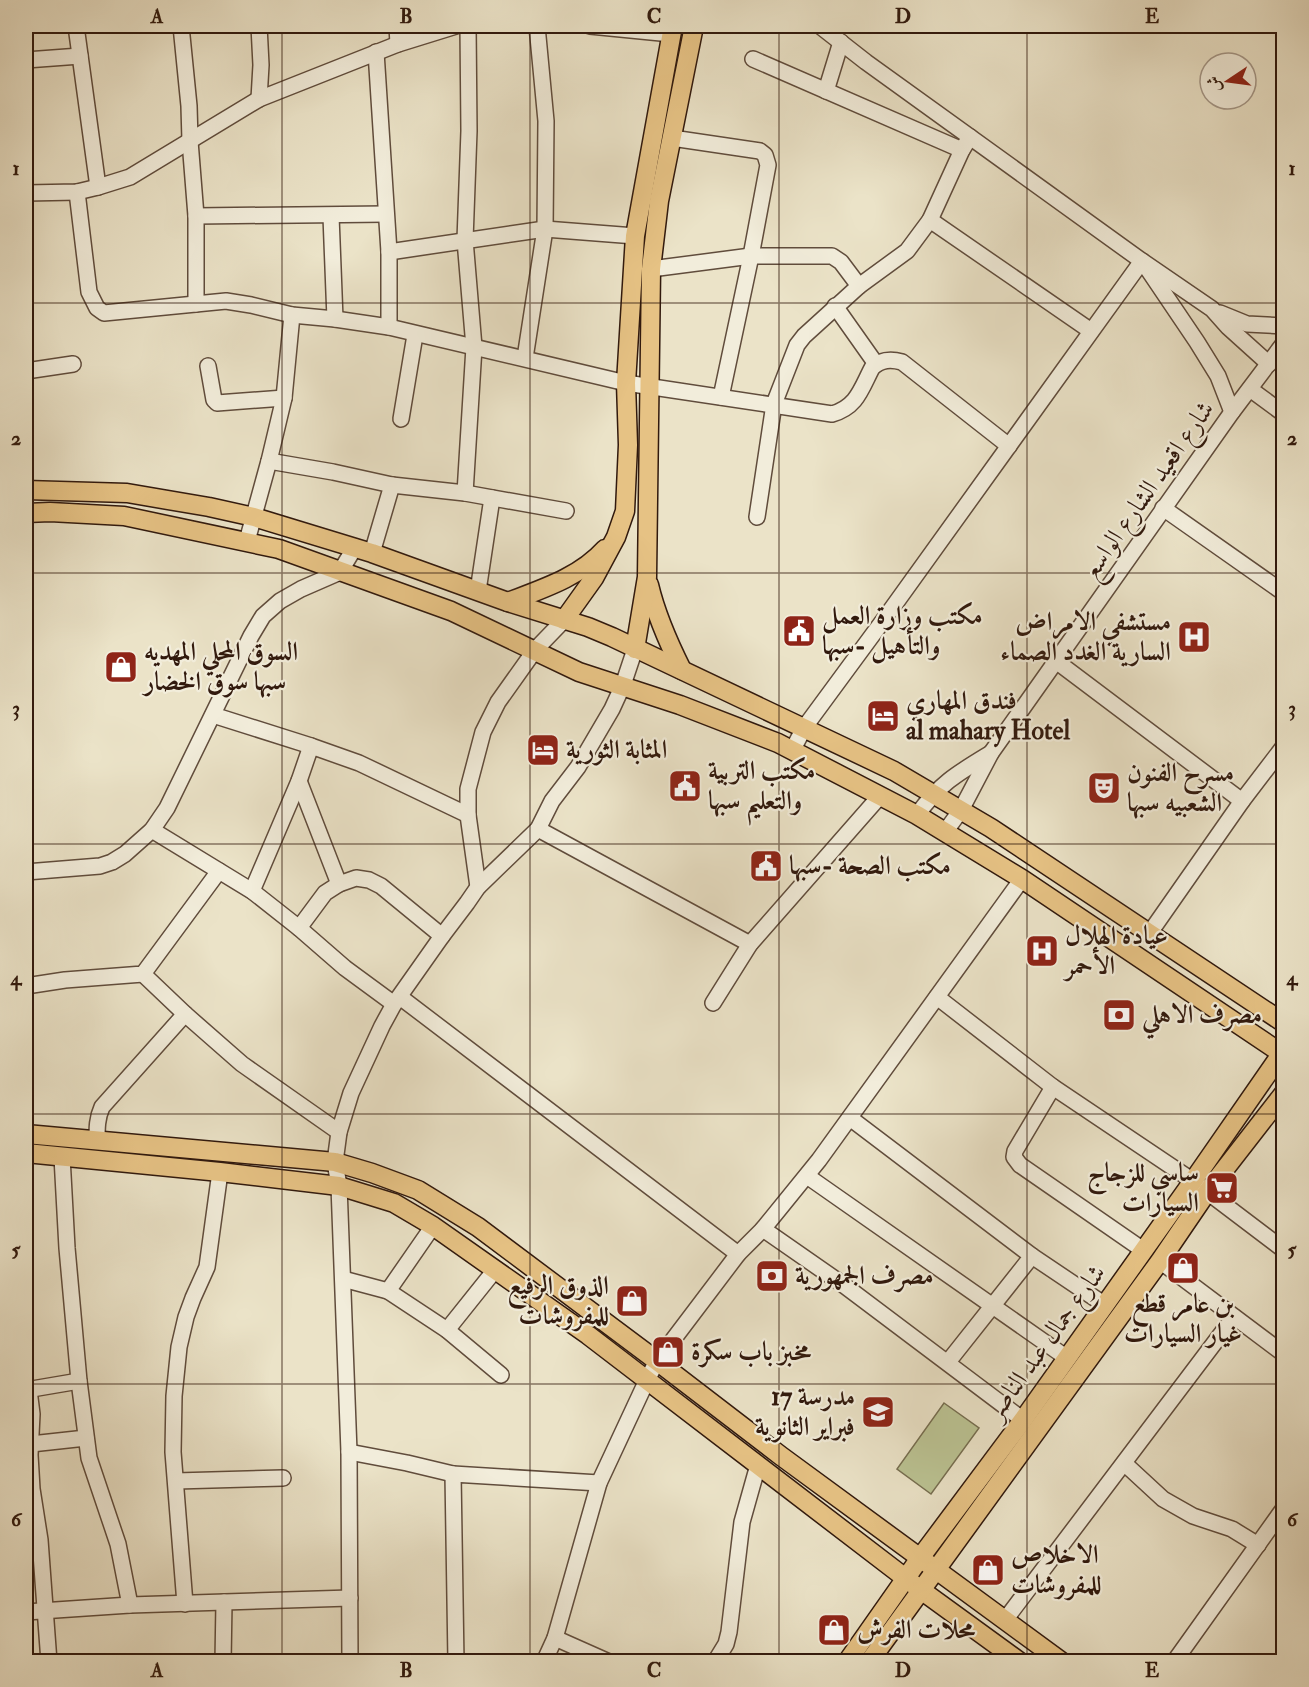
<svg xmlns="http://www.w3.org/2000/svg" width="1309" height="1687" font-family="'IM FELL Double Pica',Amiri,serif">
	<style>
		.green { fill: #bbc393; stroke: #766e50; stroke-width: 1.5 }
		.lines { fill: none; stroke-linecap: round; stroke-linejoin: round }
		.minor-casing { stroke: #604c3c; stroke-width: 18 }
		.major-casing { stroke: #31190d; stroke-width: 21 }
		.minor { stroke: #f2eddb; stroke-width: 15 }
		.major { stroke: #e6c284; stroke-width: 18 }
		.grid { fill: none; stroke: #31190d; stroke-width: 1.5; stroke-opacity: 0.55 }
		.labels { text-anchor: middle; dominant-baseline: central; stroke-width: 4.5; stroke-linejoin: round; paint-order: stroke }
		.street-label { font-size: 26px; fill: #31190d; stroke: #f2eddb }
		.poi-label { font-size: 26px; font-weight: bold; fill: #31190d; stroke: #f2eddb; text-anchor: start }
		.neatline { fill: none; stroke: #31190d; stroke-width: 2 }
		.grid-label { font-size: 20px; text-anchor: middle; font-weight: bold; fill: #31190d }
	</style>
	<rect width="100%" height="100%" fill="#ebe3c8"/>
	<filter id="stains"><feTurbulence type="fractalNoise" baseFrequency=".00333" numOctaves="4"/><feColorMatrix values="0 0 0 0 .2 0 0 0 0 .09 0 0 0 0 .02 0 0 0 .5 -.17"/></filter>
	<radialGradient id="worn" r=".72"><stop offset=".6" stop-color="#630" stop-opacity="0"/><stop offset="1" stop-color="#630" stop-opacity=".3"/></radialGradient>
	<!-- green -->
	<path class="green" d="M944 1403 979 1428 931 1494 897 1469Z"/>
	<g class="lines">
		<!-- minor casing -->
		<g class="minor-casing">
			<g id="minor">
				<path d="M76 26 98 187"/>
				<path d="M181 26 189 106 190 141 196 216V304"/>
				<path d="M397 26 398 44"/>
				<path d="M590 26 671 34"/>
				<path d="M820 26 866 62 1142 261 1212 309 1228 327 1269 364"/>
				<path d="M376 52 389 252V327"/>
				<path d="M753 59 962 150"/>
				<path d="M26 60 80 56"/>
				<path d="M826 91 841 42"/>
				<path d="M259 99 261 65 259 26"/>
				<path d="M672 138 760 151 765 155 768 165 751 256 721 397"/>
				<path d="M77 192 89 292 97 308 104 313 226 301 251 305 292 315 335 319 389 327 626 383 832 414C857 407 861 389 872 368 881 359 891 359 902 362L1009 446"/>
				<path d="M26 193 77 192 98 187 130 177 259 99 398 44 456 26"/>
				<path d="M196 216 386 214"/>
				<path d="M331 216 335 319"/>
				<path d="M930 220 1091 331"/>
				<path d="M389 252 545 229 635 236"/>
				<path d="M1147 268 1197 342 1218 376 1232 412"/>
				<path d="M651 269 751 256H832L841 262 859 286"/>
				<path d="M835 306 876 364"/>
				<path d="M1220 313 1247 324 1284 326"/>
				<path d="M525 358 545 229 546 121 537 26"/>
				<path d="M208 366 214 400 217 403 284 398"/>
				<path d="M26 371 73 364"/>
				<path d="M1250 389 1284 414"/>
				<path d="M401 419 415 335"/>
				<path d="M269 461 333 472 392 485 465 493 566 511"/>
				<path d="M465 493 474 347 465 240 469 131 468 26"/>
				<path d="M1163 508 1284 593"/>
				<path d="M757 517 774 404 797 345 804 336 859 286 907 251 930 220 962 150 970 137"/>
				<path d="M247 541 269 461 284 398 292 315"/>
				<path d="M372 553 392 485"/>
				<path d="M478 591 492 498"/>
				<path d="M1056 661 1242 801"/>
				<path d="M213 715 311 746"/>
				<path d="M792 751 804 728 885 618 1142 261"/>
				<path d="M299 781 339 884"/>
				<path d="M917 815C940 783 958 773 991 753"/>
				<path d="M538 829 750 944"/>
				<path d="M152 830 252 891 299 928 345 968 394 1004"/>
				<path d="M945 832 961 810 991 753 1232 412 1284 343"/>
				<path d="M26 872 100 866 112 862 125 854 152 830 167 808 251 636 263 616 280 601 301 589 340 572 355 547"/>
				<path d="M478 887 468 815V789L483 732 498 702 535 650 564 620"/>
				<path d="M252 891 299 781 311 746 359 763 468 815"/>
				<path d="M299 928 325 893 339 884 356 878 369 880 381 886 442 936"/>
				<path d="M1149 934 1242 801 1284 746"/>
				<path d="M143 974 185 1014 242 1064 339 1132"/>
				<path d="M26 986 65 980 143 974 219 871"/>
				<path d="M400 997 738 1254"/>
				<path d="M937 997 1053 1087 1193 1181 1284 1250"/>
				<path d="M713 1003 750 944 880 796"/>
				<path d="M1053 1087 1015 1151 1014 1157 1020 1165 1143 1250"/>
				<path d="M850 1118 1032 1256 948 1362"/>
				<path d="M97 1140C97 1128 97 1118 102 1107L185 1014"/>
				<path d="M62 1157 67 1248 79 1381 89 1458 118 1544 130 1605"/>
				<path d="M807 1176 1067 1358"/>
				<path d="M763 1229 845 1286 1023 1420"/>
				<path d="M1032 1256 1105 1305"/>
				<path d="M1160 1261 1284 1354"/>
				<path d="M343 1279 388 1291 447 1330 501 1375"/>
				<path d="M388 1291 433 1226"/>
				<path d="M447 1330 495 1270"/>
				<path d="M26 1390 79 1381"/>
				<path d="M29 1390 32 1414 30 1455 32 1489 40 1540 49 1662"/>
				<path d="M31 1444 86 1438"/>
				<path d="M349 1452 407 1463 453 1474"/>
				<path d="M1124 1463 1163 1499 1193 1516 1232 1529 1258 1545"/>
				<path d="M176 1481 283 1478"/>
				<path d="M185 1604 173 1452 174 1396 179 1347 186 1317 193 1298 207 1267 220 1172"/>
				<path d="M26 1612 130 1605 350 1598"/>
				<path d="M1005 1620 1234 1317"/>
				<path d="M555 1638 609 1662"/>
				<path d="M223 1662 224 1602"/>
				<path d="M350 1662 349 1452 339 1186 335 1162 339 1132 351 1093 382 1026 394 1004 442 936 467 903 478 887 538 829 552 801 578 767 612 709 623 685 635 649"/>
				<path d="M456 1662 453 1474 599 1483"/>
				<path d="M544 1662 555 1638 599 1483 647 1380 657 1361 738 1254 763 1229 819 1160 1022 879"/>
				<path d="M715 1662 726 1644 729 1632 742 1522 758 1465"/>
				<path d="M1174 1662 1284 1508"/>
			</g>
		</g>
		<!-- major casing -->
		<g class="major-casing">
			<g id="major">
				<path d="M26 490 127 493 209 507 254 517 372 553 508 602 588 627 612 637 894 771 991 828 1284 1023"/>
				<path d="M26 513 50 512 124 516 279 549 451 611 579 672 680 705 778 743 917 815 1022 879 1284 1055"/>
				<path d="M649 585C656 615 668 642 682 670"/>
				<path d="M508 602C542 589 580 577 605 549"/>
				<path d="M564 620 594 578 616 537 625 511 628 445 626 383 635 236 673 26"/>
				<path d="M635 649 647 577 651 269 659 201 694 26"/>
				<path d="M26 1134 335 1162 372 1173 418 1190 478 1227 657 1361 781 1456 1062 1662"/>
				<path d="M26 1153 220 1172 339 1186 394 1203 433 1226 588 1335 921 1590 1020 1662"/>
				<path d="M847 1662 920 1558 1023 1420 1193 1181 1284 1050"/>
				<path d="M869 1662 1160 1261 1207 1192 1284 1093"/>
			</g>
		</g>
		<!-- minor -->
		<use href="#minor" class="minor"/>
		<!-- major -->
		<use href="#major" class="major"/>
	</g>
	<!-- grid -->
	<path class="grid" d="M282 26V1662M530 26V1662M779 26V1662M1027 26V1662M26 303H1284M26 573H1284M26 844H1284M26 1114H1284M26 1384H1284"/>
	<!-- icons -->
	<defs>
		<g id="civic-square" transform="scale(1.725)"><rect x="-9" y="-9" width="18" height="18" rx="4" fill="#8f2418" stroke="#f2eddb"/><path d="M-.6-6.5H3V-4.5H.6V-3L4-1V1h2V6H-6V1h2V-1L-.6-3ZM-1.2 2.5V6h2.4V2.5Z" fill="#fff"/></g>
		<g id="hospital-square" transform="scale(1.725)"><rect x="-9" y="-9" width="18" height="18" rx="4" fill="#8f2418" stroke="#f2eddb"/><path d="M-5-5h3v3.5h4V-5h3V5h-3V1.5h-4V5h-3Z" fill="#fff"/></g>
		<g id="shop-square" transform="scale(1.725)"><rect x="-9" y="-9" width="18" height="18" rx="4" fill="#8f2418" stroke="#f2eddb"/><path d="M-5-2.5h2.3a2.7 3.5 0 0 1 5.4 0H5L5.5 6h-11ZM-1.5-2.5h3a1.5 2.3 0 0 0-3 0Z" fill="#fff"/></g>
		<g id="hotel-square" transform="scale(1.725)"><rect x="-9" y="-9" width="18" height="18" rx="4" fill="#8f2418" stroke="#f2eddb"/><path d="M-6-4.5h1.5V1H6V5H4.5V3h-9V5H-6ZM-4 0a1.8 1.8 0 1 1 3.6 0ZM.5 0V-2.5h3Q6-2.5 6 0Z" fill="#fff"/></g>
		<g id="theatre-square" transform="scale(1.725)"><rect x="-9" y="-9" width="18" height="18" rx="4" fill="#8f2418" stroke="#f2eddb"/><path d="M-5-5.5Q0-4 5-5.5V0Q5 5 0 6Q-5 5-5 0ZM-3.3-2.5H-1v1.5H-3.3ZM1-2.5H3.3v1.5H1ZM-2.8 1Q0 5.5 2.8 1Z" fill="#fff"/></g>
		<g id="bank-square" transform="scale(1.725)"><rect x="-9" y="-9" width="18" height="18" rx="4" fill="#8f2418" stroke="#f2eddb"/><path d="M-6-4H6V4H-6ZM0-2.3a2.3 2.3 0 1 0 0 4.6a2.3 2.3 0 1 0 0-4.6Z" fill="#fff"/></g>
		<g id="supermarket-square" transform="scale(1.725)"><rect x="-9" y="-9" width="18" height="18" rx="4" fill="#8f2418" stroke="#f2eddb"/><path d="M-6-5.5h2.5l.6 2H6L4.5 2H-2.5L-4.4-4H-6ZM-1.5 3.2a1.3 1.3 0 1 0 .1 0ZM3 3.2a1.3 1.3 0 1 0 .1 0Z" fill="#fff"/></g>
		<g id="school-square" transform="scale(1.725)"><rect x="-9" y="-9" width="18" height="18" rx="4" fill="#8f2418" stroke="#f2eddb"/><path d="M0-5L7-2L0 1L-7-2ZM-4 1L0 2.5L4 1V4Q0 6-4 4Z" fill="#fff"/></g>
	</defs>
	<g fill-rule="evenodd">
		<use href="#civic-square" x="799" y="631"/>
		<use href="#hospital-square" x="1194" y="637"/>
		<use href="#shop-square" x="121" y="667"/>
		<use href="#hotel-square" x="883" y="716"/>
		<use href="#hotel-square" x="543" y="750"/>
		<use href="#civic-square" x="685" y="786"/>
		<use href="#theatre-square" x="1104" y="788"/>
		<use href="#civic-square" x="766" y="866"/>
		<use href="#hospital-square" x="1042" y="951"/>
		<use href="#bank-square" x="1119" y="1015"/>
		<use href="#supermarket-square" x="1222" y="1188"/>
		<use href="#shop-square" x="1183" y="1268"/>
		<use href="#bank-square" x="772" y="1276"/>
		<use href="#shop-square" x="632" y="1301"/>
		<use href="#shop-square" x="668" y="1352"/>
		<use href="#school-square" x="878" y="1412"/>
		<use href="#shop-square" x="988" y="1570"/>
		<use href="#shop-square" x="834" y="1630"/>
	</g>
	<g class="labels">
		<!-- street labels -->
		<g class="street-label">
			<text transform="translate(1148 490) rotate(-55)">شارع اقعيد الشارع الواسع</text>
			<text transform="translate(1046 1342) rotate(-54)">شارع جمال عبد الناصر</text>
		</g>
		<!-- poi labels -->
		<g class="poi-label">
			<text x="822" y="616">مكتب وزارة العمل<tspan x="822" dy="30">والتأهيل -سبها</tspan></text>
			<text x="1171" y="622" text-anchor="end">مستشفي الامراض<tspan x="1171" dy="30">السارية الغدد الصماء</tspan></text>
			<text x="144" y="652">السوق المحلي المهديه<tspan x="144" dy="30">سبها سوق الخضار</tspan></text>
			<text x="906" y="701">فندق المهاري<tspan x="906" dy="30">al mahary Hotel</tspan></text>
			<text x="566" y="750">المثابة الثورية</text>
			<text x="708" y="771">مكتب التربية<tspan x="708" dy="30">والتعليم سبها</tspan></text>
			<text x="1127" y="773">مسرح الفنون<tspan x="1127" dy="30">الشعبيه سبها</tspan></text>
			<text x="789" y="866">مكتب الصحة -سبها</text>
			<text x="1065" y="936">عيادة الهلال<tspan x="1065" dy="30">الأحمر</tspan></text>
			<text x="1142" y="1015">مصرف الاهلي</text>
			<text x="1199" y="1173" text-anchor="end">ساسي للزجاج<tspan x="1199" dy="30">السيارات</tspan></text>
			<text x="795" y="1276">مصرف الجمهورية</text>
			<text x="609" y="1286" text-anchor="end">الذوق الرفيع<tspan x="609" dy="30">للمفروشات</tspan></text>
			<text x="1183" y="1304" text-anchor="middle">بن عامر قطع<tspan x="1183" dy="30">غيار السيارات</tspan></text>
			<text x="691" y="1352">مخبز باب سكرة</text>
			<text x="855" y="1397" text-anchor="end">مدرسة 17<tspan x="855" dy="30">فبراير الثانوية</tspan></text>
			<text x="1011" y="1555">الاخلاص<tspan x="1011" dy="30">للمفروشات</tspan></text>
			<text x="857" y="1630">محلات الفرش</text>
		</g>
	</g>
	<!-- margin -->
	<rect width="1309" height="1687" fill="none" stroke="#ebe3c8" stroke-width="66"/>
	<!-- north arrow -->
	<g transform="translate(1228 81) rotate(257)"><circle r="28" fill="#f2eddb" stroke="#a59889" stroke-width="1.5"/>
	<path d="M0-4.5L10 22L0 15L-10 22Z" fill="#8f2418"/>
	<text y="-9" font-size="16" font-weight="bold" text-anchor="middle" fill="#31190d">ش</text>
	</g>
	<rect x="33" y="33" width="1243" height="1621" class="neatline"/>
	<g class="grid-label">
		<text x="157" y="23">A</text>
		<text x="406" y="23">B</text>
		<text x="654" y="23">C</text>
		<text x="903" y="23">D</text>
		<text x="1152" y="23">E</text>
		<text x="16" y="175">1</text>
		<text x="1292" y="175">1</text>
		<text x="16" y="445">2</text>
		<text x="1292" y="445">2</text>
		<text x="16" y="715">3</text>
		<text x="1292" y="715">3</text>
		<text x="16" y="985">4</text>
		<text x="1292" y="985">4</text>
		<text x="16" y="1256">5</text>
		<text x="1292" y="1256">5</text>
		<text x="16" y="1526">6</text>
		<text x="1292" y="1526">6</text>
		<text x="157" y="1677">A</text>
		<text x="406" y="1677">B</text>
		<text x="654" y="1677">C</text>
		<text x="903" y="1677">D</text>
		<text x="1152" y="1677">E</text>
	</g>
	<rect width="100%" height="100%" filter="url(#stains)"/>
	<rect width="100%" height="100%" fill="url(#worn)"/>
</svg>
